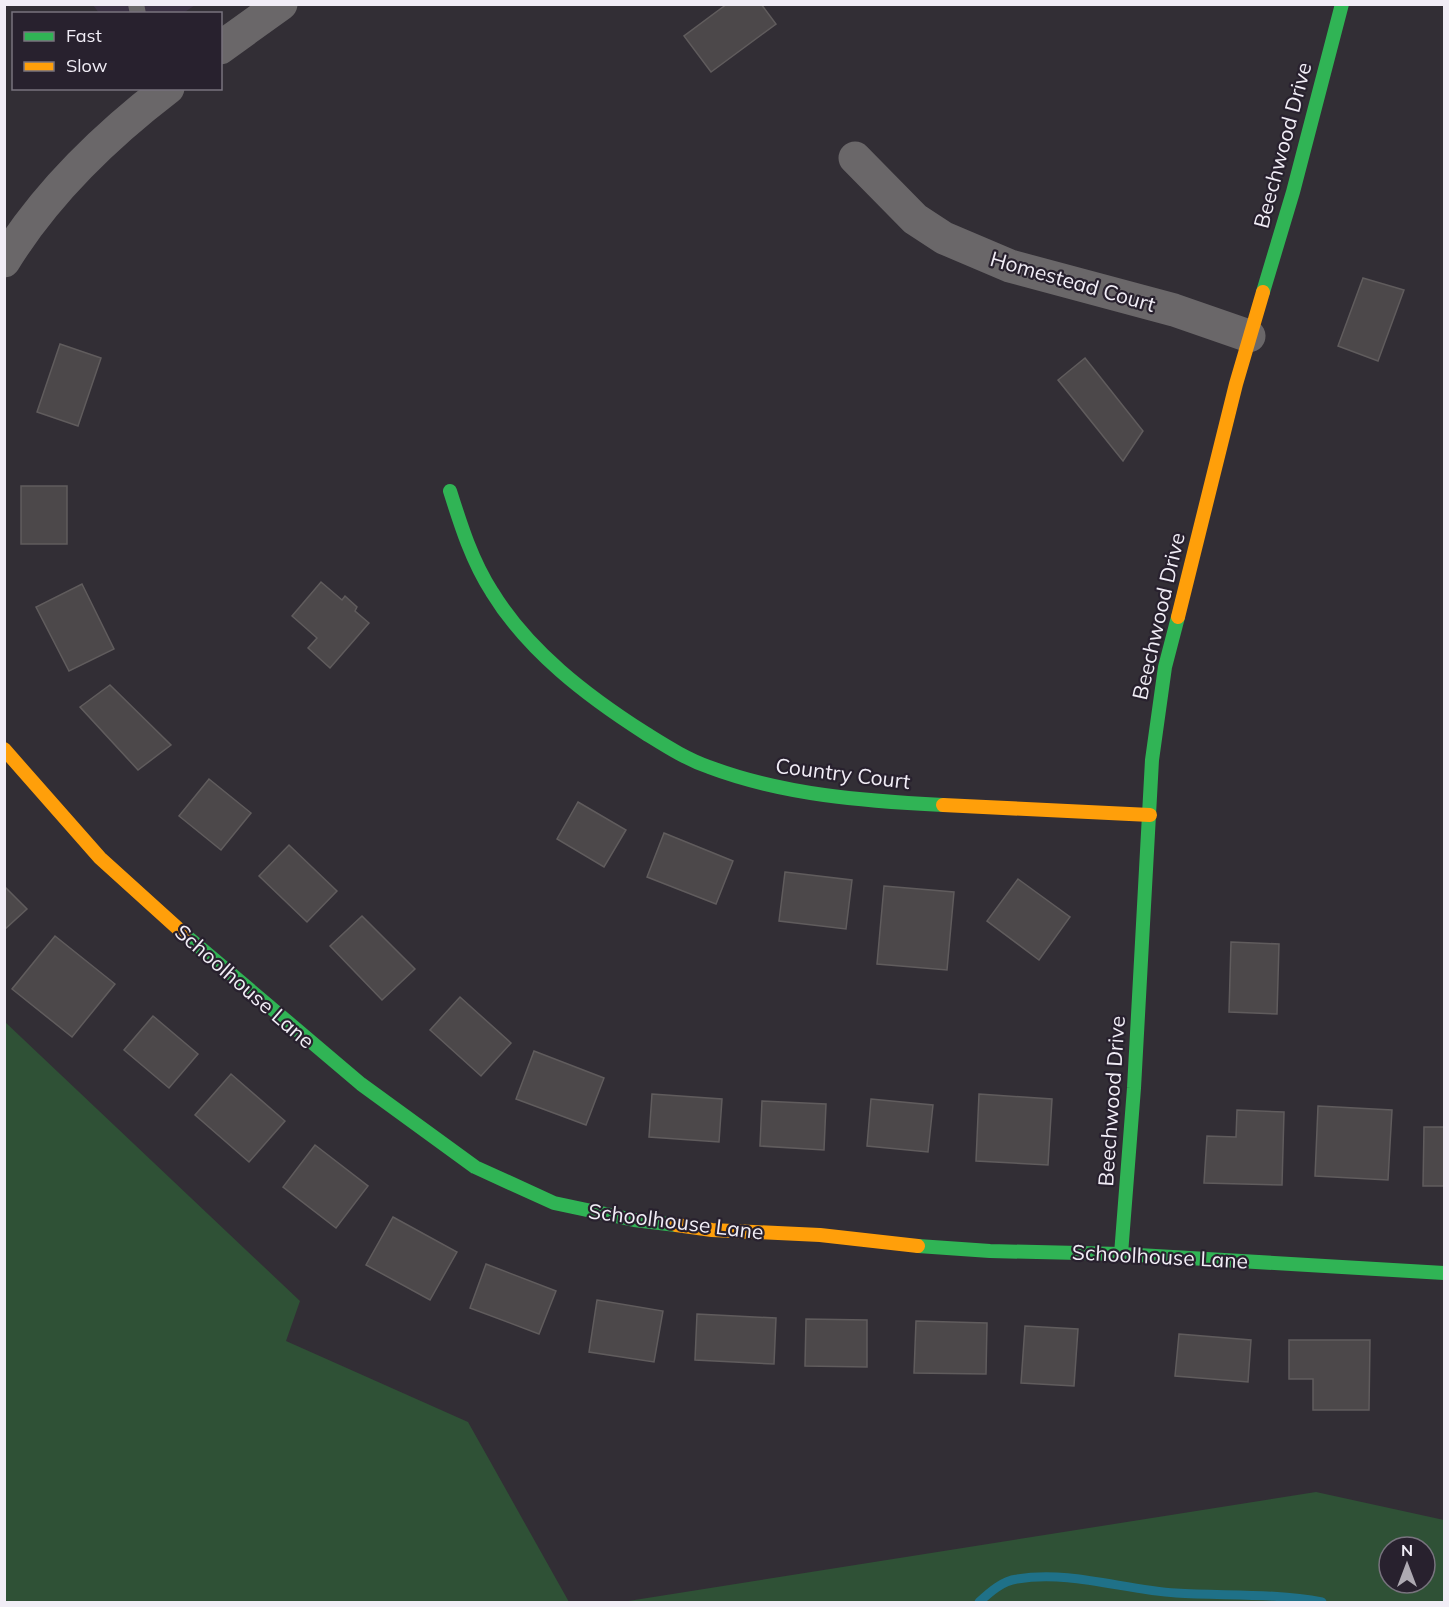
<svg xmlns="http://www.w3.org/2000/svg" width="1449" height="1607" font-family="Mulish,sans-serif">
	<style>
		.built { fill: #3c3245 }
		.green { fill: #2f5136; fill-rule: evenodd }
		.lines { fill: none; stroke-linecap: round; stroke-linejoin: round }
		.stream { stroke: #1f7188; stroke-width: 9 }
		.building { fill: #4c484a; stroke: #605c5d; stroke-width: 1.5 }
		.lane { stroke: #6a6769; stroke-width: 16 }
		.street { stroke: #6a6769; stroke-width: 33 }
		.fast { stroke: #30b455; stroke-width: 14 }
		.slow { stroke: #ff9f0a; stroke-width: 14 }
		.labels { text-anchor: middle; dominant-baseline: central; stroke-width: 4.5; stroke-linejoin: round; paint-order: stroke }
		.street-label { font-size: 21px; fill: #f1edf6; stroke: #28212e }
	</style>
	<rect width="100%" height="100%" fill="#322e35"/>
	<!-- built -->
	<path class="built" d="M93 5H195L182 14 99 13Z"/>
	<!-- green -->
	<g class="green">
		<path d="M4 1021 300 1301 286 1341 468 1422 569 1602H5Z"/>
		<path d="M1316 1492 1444 1520V1602H622ZM1389 1547H1425V1583H1389Z"/>
	</g>
	<g class="lines">
		<!-- stream -->
		<path class="stream" d="M979 1602C990 1592 1002 1581 1017 1579 1070 1570 1124 1590 1176 1593 1225 1596 1274 1593 1322 1602"/>
	</g>
	<!-- building -->
	<g class="building">
		<path d="M727 4H761L776 24 711 72 684 36Z"/>
		<path d="M1363 278 1404 290 1378 361 1338 346Z"/>
		<path d="M60 344 101 358 78 426 37 412Z"/>
		<path d="M1085 358 1143 431 1123 461 1058 380Z"/>
		<rect x="21" y="486" width="46" height="58"/>
		<path d="M321 582 342 600 345 596 357 607 355 611 369 623 330 668 308 648 317 638 292 616Z"/>
		<path d="M82 584 114 649 69 671 36 607Z"/>
		<path d="M110 685 171 745 138 770 80 707Z"/>
		<path d="M209 779 251 813 221 850 179 816Z"/>
		<path d="M578 802 626 830 604 867 557 839Z"/>
		<path d="M664 833 733 861 716 904 647 877Z"/>
		<path d="M289 845 337 891 307 922 259 876Z"/>
		<path d="M785 872 852 880 846 929 779 921Z"/>
		<path d="M1018 879 1070 917 1039 960 987 921Z"/>
		<path d="M4 886 27 909 4 930Z"/>
		<path d="M884 886 954 892 947 970 877 964Z"/>
		<path d="M362 916 415 969 382 1000 330 946Z"/>
		<path d="M55 936 115 984 72 1037 12 989Z"/>
		<path d="M1231 942 1279 944 1277 1014 1229 1012Z"/>
		<path d="M460 997 511 1043 481 1076 430 1030Z"/>
		<path d="M153 1016 198 1054 169 1088 124 1050Z"/>
		<path d="M534 1051 604 1078 586 1125 516 1099Z"/>
		<path d="M231 1074 285 1121 249 1162 195 1115Z"/>
		<path d="M652 1094 722 1099 719 1142 649 1137Z"/>
		<path d="M979 1094 1052 1099 1048 1165 976 1161Z"/>
		<path d="M871 1099 933 1105 928 1152 867 1146Z"/>
		<path d="M762 1101 826 1104 824 1150 760 1146Z"/>
		<path d="M1318 1106 1392 1110 1388 1180 1315 1176Z"/>
		<path d="M1237 1110 1284 1112 1282 1185 1204 1183 1207 1136 1236 1137Z"/>
		<path d="M1424 1127H1444V1186H1423Z"/>
		<path d="M315 1145 368 1186 336 1228 283 1187Z"/>
		<path d="M393 1217 457 1252 430 1300 366 1265Z"/>
		<path d="M486 1264 556 1291 539 1334 470 1308Z"/>
		<path d="M597 1300 663 1311 654 1362 589 1352Z"/>
		<path d="M697 1314 776 1318 774 1364 695 1360Z"/>
		<path d="M806 1319 867 1320V1367L805 1366Z"/>
		<path d="M916 1321 987 1323 986 1374 914 1373Z"/>
		<path d="M1025 1326 1078 1329 1074 1386 1021 1383Z"/>
		<path d="M1179 1334 1251 1340 1248 1382 1175 1376Z"/>
		<path d="M1289 1340H1370L1369 1410H1313V1379H1289Z"/>
	</g>
	<g class="lines">
		<!-- lane -->
		<path class="lane" d="M136 4 138 14"/>
		<!-- street -->
		<g class="street">
			<path d="M220 48 281 4"/>
			<path d="M855 158 915 219 944 238 1010 266 1174 310 1249 336"/>
			<path d="M4 261C46 193 104 137 168 88"/>
		</g>
		<!-- fast -->
		<g class="fast">
			<path d="M1263 292 1293 192 1342 4"/>
			<path d="M450 491C461 526 472 561 492 592 528 651 587 696 645 733 666 746 686 759 709 767 783 795 864 801 943 805"/>
			<path d="M184 934 361 1084 475 1167 554 1203 634 1220 676 1225"/>
			<path d="M918 1246 990 1251 1121 1254 1444 1273"/>
			<path d="M1121 1254 1134 1088 1152 760 1165 667 1178 617"/>
		</g>
		<!-- slow -->
		<g class="slow">
			<path d="M1178 617 1236 384 1263 292"/>
			<path d="M4 749 100 858 184 934"/>
			<path d="M943 805 1150 815"/>
			<path d="M676 1225 712 1230 820 1235 918 1246"/>
		</g>
	</g>
	<g class="labels">
		<!-- street labels -->
		<g class="street-label">
			<text transform="translate(1282 145) rotate(-75)">Beechwood Drive</text>
			<text transform="translate(1073 281) rotate(16)">Homestead Court</text>
			<text transform="translate(1158 616) rotate(-77)">Beechwood Drive</text>
			<text transform="translate(843 773) rotate(7)">Country Court</text>
			<text transform="translate(245 986) rotate(41)">Schoolhouse Lane</text>
			<text transform="translate(1111 1101) rotate(-86)">Beechwood Drive</text>
			<text transform="translate(676 1221) rotate(7)">Schoolhouse Lane</text>
			<text transform="translate(1160 1256) rotate(3)">Schoolhouse Lane</text>
		</g>
	</g>
	<!-- border -->
	<rect width="1449" height="1607" fill="none" stroke="#f1edf6" stroke-width="12"/>
	<!-- legend -->
	<rect x="12" y="12" width="210" height="78" fill="#28212e" stroke="#78737e" stroke-width="1.5"/>
	<rect x="24" y="32" width="30" height="9" fill="#30b455" stroke="#78737e" stroke-width="1.5"/>
	<text x="66" y="42" font-size="18" fill="#f1edf6">Fast</text>
	<rect x="24" y="62" width="30" height="9" fill="#ff9f0a" stroke="#78737e" stroke-width="1.5"/>
	<text x="66" y="72" font-size="18" fill="#f1edf6">Slow</text>
	<!-- north arrow -->
	<g transform="translate(1407 1565)"><circle r="28" fill="#28212e" stroke="#78737e" stroke-width="1.5"/>
	<path d="M0-4.5L10 22L0 15L-10 22Z" fill="#aeaab2"/>
	<text y="-9" font-size="16" font-weight="bold" text-anchor="middle" fill="#f1edf6">N</text>
	</g>
</svg>
